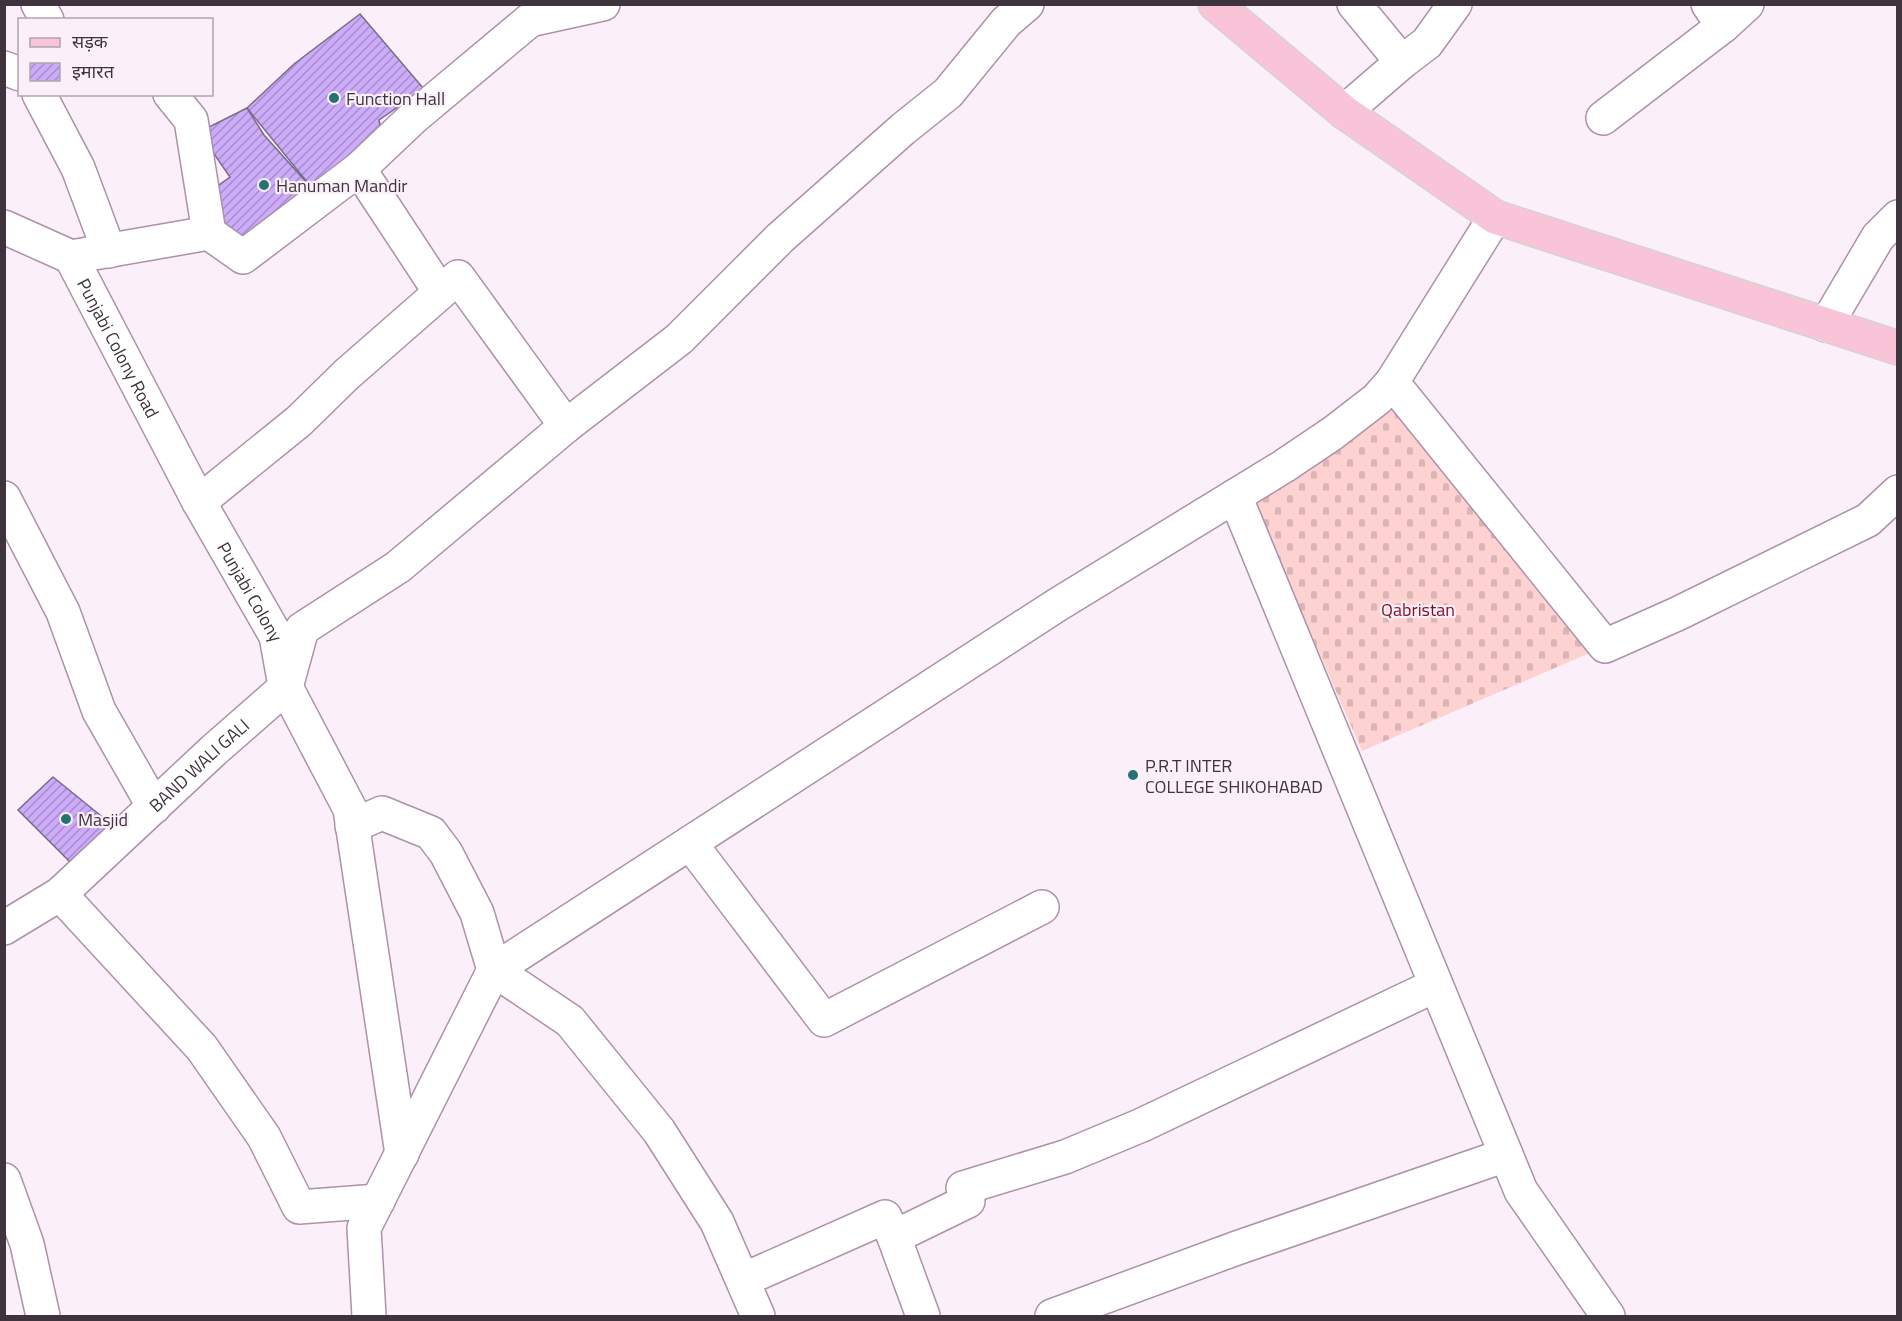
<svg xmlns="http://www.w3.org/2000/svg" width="1902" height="1321" font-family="'Titillium Web','Noto Sans Devanagari',sans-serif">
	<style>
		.cemetery { fill: url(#cemetery-stones) }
		.building { fill: url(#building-hatch); stroke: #776b89; stroke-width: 1.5 }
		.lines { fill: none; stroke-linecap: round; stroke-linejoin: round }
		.minor-casing { stroke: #ad91aa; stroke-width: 36 }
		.major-casing { stroke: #d5d2d5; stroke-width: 36 }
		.minor { stroke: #fff; stroke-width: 33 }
		.major { stroke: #f9c4d8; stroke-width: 33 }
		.poi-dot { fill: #277275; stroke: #fbeffa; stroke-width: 2 }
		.labels { text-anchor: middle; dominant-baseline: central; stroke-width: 4.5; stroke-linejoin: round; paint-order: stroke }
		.poi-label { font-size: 18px; fill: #3f343e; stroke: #fbeffa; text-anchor: start }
		.street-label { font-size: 18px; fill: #3f343e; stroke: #fbeffa }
		.park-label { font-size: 18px; fill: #7e0e1e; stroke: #fbeffa }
	</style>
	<defs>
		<pattern id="cemetery-stones" width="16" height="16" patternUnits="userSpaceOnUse" patternTransform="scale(1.5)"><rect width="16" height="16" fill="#fdd2d0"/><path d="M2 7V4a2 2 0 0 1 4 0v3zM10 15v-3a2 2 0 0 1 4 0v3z" fill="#dab5b4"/></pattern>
		<pattern id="building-hatch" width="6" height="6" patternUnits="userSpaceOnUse" patternTransform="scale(1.5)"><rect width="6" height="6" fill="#ccabf9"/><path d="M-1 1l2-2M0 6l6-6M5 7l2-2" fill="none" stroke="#a78ccb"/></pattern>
	</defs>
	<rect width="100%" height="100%" fill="#fbeffa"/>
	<!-- cemetery -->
	<path class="cemetery" d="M1388 398 1592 652 1362 751 1253 500Z"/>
	<!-- building -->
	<g class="building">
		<path d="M360 14 424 89 379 120 386 154 316 193 247 108 294 64Z"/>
		<path d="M247 108 264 135 316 193 244 250 195 202 230 177 199 132Z"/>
		<path d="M53 777 116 828 76 868 18 810Z"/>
	</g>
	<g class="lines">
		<!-- minor casing -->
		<g class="minor-casing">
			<g id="minor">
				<path d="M38 4 47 20"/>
				<path d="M1354 4 1402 62"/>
				<path d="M1723 26 1747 4"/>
				<path d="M4 68 20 74"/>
				<path d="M39 94 78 168 109 251"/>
				<path d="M170 94 191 120 209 233"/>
				<path d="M1344 112 1402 62 1427 43 1455 4"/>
				<path d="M1603 118 1723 26 1708 4"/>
				<path d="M359 169 440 292"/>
				<path id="s1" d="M4 227 71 257 199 502 276 636 284 680"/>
				<path d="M71 257 209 233 243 257 359 169 414 117 530 20 603 4"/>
				<path d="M1826 325 1878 237 1898 217"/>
				<path d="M1392 382 1495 217"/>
				<path d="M1235 496 1521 1191 1608 1316"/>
				<path d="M4 498 63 612 99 711 154 807"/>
				<path d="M199 502 299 421 346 375 458 277 566 426"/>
				<path d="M286 687 302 629 398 567 566 426 679 339 780 238 903 129 948 93 1006 22 1027 4"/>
				<path d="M352 826 382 813 431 833 446 853 477 913 494 970 570 1021 659 1131 717 1222 758 1316"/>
				<path d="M690 843 824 1020 1042 907"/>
				<path d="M60 894 202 1048 264 1137 299 1207 378 1201"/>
				<path id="s2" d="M4 928 60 894 214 750 286 687 350 809 402 1154"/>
				<path d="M4 1180 27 1244 43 1316"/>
				<path d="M894 1237 923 1316"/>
				<path d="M743 1280 885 1217 894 1237 968 1201 963 1188 1065 1157 1142 1125 1436 985"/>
				<path d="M369 1316 364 1228 494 970 1057 605 1284 466 1333 433 1377 399 1392 382 1605 646 1677 614 1868 520 1898 492"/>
				<path d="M1052 1316 1237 1248 1506 1155"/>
			</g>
		</g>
		<!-- major casing -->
		<g class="major-casing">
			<path id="major" d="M1215 4 1344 112 1495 217 1898 348"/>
		</g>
		<!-- minor -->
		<use href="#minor" class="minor"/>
		<!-- major -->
		<use href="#major" class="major"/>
	</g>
	<!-- markers -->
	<g class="poi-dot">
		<circle cx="334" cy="98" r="6"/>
		<circle cx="264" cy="185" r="6"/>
		<circle cx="1133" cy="775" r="6"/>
		<circle cx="66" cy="819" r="6"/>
	</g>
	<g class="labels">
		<!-- poi labels -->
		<g class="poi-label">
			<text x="346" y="98">Function Hall</text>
			<text x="276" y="185">Hanuman Mandir</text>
			<text x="1145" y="765">P.R.T INTER<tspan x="1145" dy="21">COLLEGE SHIKOHABAD</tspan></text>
			<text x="78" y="819">Masjid</text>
		</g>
		<!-- street labels -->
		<g class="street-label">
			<text stroke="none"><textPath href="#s1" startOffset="176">Punjabi Colony Road</textPath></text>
			<text stroke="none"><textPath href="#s1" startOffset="453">Punjabi Colony</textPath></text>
			<text stroke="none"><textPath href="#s2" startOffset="255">BAND WALI GALI</textPath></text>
		</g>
		<!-- park labels -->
		<g class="park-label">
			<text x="1418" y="609">Qabristan</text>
		</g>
	</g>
	<!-- border -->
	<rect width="1902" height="1321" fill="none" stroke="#3f343e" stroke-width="12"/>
	<!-- legend -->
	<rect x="18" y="18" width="195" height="78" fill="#fbeffa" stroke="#b0a4af" stroke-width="1.5"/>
	<rect x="30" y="38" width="30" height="9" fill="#f9c4d8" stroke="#b0a4af" stroke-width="1.5"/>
	<text x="72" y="48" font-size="18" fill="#3f343e">सड़क</text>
	<rect x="30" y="63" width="30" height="18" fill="url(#building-hatch)" stroke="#b0a4af" stroke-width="1.5"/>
	<text x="72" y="78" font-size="18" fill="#3f343e">इमारत</text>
</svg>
